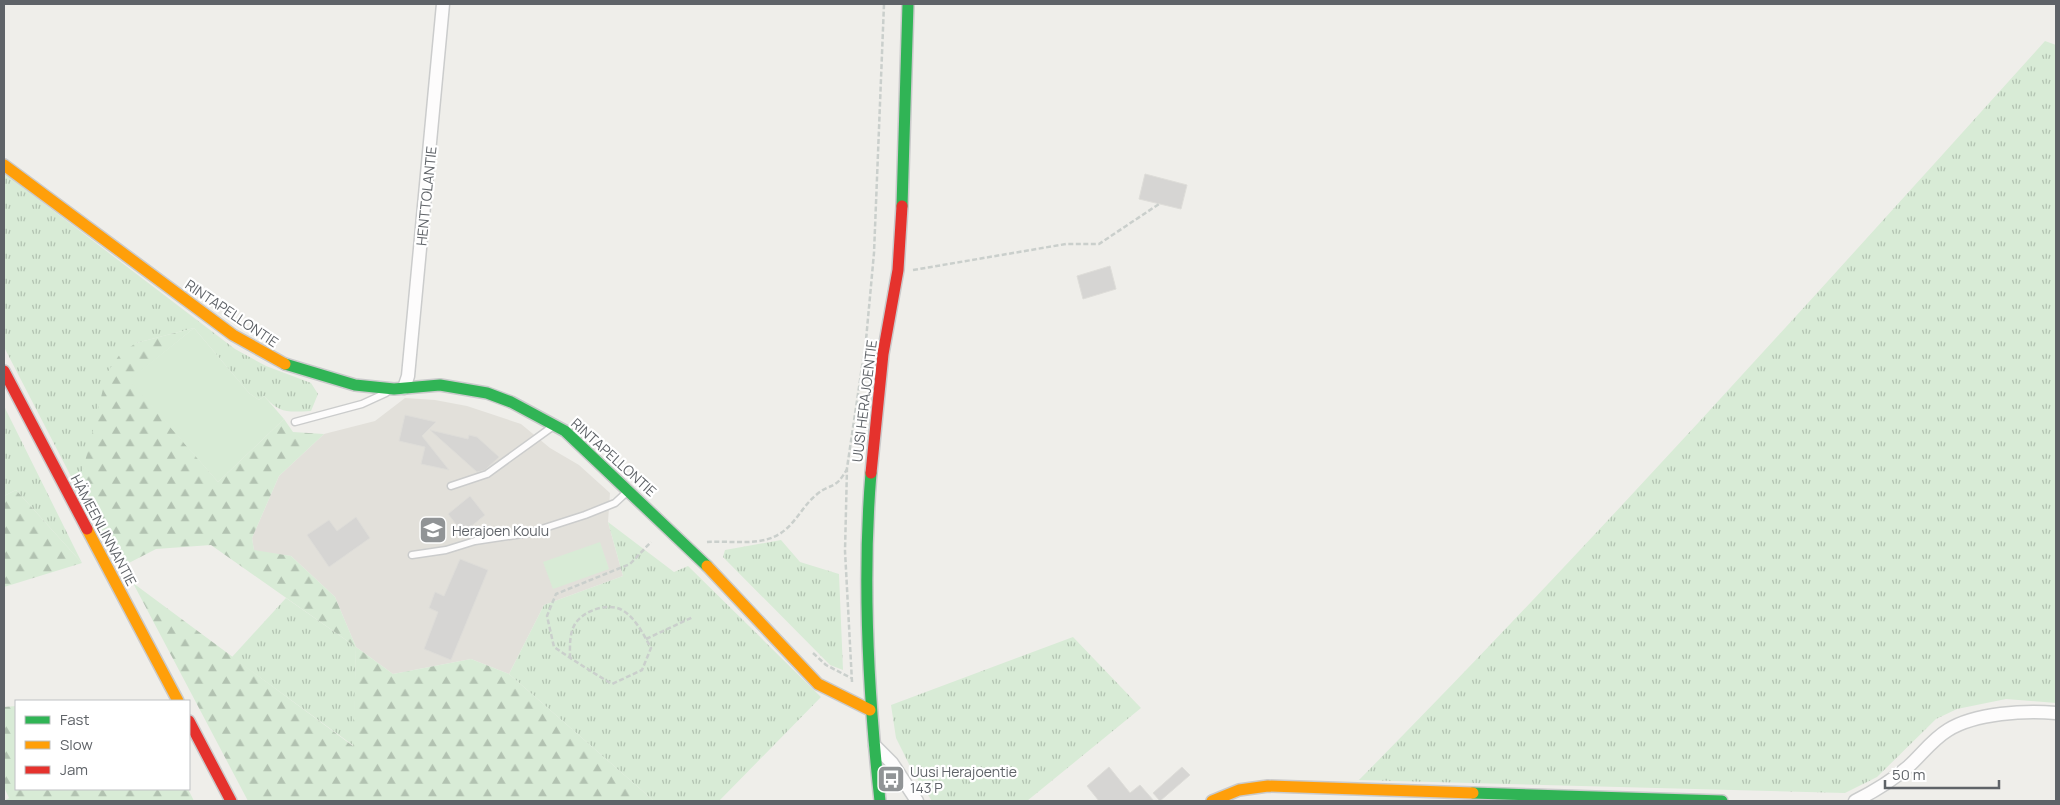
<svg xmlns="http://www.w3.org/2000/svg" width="2060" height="805" font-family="Manrope,sans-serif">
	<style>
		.education { fill: #e2e0da }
		.grass { fill: url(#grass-tufts) }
		.forest { fill: url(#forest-firs) }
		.park { fill: #d8ebd6 }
		.building { fill: #d6d5d3; stroke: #deddd9 }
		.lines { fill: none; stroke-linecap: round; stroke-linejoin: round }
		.lane-casing { stroke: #cbcccc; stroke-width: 9 }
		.street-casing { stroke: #cbcccc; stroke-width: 15 }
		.fast-casing { stroke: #cacacb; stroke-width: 14 }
		.slow-casing { stroke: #cacacb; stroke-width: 14 }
		.jam-casing { stroke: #cacacb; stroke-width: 14 }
		.path { stroke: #cacfcc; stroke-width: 2.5; stroke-dasharray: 5 2.5; stroke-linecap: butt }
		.lane { stroke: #fdfcfc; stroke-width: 6 }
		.street { stroke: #fdfcfc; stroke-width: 12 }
		.fast { stroke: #30b455; stroke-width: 11 }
		.slow { stroke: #ff9f0a; stroke-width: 11 }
		.jam { stroke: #e5322d; stroke-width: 11 }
		.labels { text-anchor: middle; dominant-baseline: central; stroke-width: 4.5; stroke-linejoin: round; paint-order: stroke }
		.street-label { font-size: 14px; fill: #5f6368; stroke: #fff }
		.poi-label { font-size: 14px; fill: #5f6368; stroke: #fff; text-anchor: start }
	</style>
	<defs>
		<pattern id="grass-tufts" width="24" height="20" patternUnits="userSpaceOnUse" patternTransform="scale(1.25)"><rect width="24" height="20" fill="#d8ebd6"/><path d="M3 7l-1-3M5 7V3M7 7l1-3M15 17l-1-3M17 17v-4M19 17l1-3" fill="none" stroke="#b2c2b1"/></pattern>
		<pattern id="forest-firs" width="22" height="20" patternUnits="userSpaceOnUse" patternTransform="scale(1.25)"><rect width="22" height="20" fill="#d8ebd6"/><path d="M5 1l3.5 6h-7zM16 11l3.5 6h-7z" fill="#b2c2b1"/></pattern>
	</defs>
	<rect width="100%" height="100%" fill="#efeeea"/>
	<!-- education -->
	<path class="education" d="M405 398 435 400 467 406 521 424 550 448 579 465 610 493 608 522 623 576 544 605 509 674 471 659 393 674 356 647 335 597 291 556 254 551 252 538 279 476 324 434 375 421Z"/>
	<!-- grass -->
	<g class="grass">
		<path d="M2045 41 2056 45V703L2006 699 1957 709 1936 719 1877 777 1845 793 1359 780C1595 541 1820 290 2045 41Z"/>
		<path d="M4 173 235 349 266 366 311 383 318 394 311 411C288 412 280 414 264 396L259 400 249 393 194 328 136 343 92 440 78 490 4 347Z"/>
		<path d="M4 406 82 563 16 490 4 496Z"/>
		<path d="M608 522 674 572 688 566 821 697 719 801H654L509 674 544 605 623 576Z"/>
		<path d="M781 540 800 562 839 574 843 670 830 665 723 557 725 550Z"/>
		<path d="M286 598 356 647 354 746 232 657Z"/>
		<path d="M1073 637 1141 708 1027 801H932L914 774 896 738 891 705Z"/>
	</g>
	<!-- forest -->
	<g class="forest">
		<path d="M194 328 130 380 218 482 284 419 293 432 324 434 279 476 252 538 254 550 291 556 335 597 356 647 393 674 471 659 509 674 654 801H248L133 583 353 746 356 647 211 545 156 549 123 566 78 490 107 373 120 354 136 343Z"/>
		<path d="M16 490 82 563 4 587V496Z"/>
		<path d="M16 706V789H188L194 801H4L9 798 4 787V707Z"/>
	</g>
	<!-- park -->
	<g class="park">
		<path d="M194 328 249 393 259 400 264 396 284 419 218 482 129 380Z"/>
		<path d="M600 542 609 569 553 589 543 562Z"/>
	</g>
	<!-- building -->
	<g class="building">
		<path d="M1145 174 1187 185 1181 209 1139 199Z"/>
		<path d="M1110 266 1116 289 1083 299 1077 276Z"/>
		<path d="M405 415 436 422 422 436 449 470 421 464 425 447 399 441Z"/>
		<path d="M430 430 468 439 469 435 477 437 499 457 485 470 477 472Z"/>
		<path d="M470 496 485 515 463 533 448 514Z"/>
		<path d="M356 517 370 538 329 567 307 535 329 520 337 531Z"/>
		<path d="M460 559 488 570 451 660 424 649 438 612 429 608 435 592 444 596Z"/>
		<path d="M1109 767 1130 793 1140 785 1154 801H1099L1087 786Z"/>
		<path d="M1182 767 1190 775 1160 801 1153 793Z"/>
	</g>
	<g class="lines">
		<!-- lane casing -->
		<g class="lane-casing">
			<g id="lane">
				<path d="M295 422 362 404 386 393"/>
				<path d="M451 486 487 474 552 427"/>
				<path d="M412 555 446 550 475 541 529 533 585 515 615 503 628 491"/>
			</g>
		</g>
		<!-- street casing -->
		<g class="street-casing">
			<g id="street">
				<path d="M404 388 408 376 443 4"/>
				<path d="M875 746 892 763 917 801"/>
				<path d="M1855 801C1875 791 1892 781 1909 766 1922 754 1933 739 1948 730 1975 713 2026 710 2056 713"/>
			</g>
		</g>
		<!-- fast casing -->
		<g class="fast-casing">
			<g id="fast">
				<path d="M902 206 908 4"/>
				<path d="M285 364 355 385 394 389 440 385 487 393 511 402 565 431 707 566"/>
				<path d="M871 473C862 582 868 692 880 801"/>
				<path d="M1473 793 1722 801"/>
			</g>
		</g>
		<!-- slow casing -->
		<g class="slow-casing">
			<g id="slow">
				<path d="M4 165 233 335 285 364"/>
				<path d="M87 529 178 701"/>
				<path d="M707 566 818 684 870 710"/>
				<path d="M1212 801 1239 790 1268 786 1473 793"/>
			</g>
		</g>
		<!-- jam casing -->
		<g class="jam-casing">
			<g id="jam">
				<path d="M4 371 87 529"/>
				<path d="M871 473 883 354 898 270 902 206"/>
				<path d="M189 721 231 801"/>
			</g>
		</g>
		<!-- path -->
		<g class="path">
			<path d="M913 270 1066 244H1099L1159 204"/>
			<path d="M707 542C732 540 764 548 785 530 797 520 804 505 816 495 831 482 835 491 847 469"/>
			<path d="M646 639 693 617"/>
			<path d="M813 653 826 665 851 678"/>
			<path d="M570 658C570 647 569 634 575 624 583 611 606 603 620 609 635 616 643 634 651 648L642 670 612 684C592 672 573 660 554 647L547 616 556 594 630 564 651 542"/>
			<path d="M852 682 845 551 847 468 866 340 874 253 884 4"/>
		</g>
		<!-- lane -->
		<use href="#lane" class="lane"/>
		<!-- street -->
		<use href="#street" class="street"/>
		<!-- fast -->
		<use href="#fast" class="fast"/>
		<!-- slow -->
		<use href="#slow" class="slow"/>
		<!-- jam -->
		<use href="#jam" class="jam"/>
	</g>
	<!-- icons -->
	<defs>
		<g id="school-square" transform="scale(1.4375)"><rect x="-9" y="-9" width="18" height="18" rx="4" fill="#919496" stroke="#fff"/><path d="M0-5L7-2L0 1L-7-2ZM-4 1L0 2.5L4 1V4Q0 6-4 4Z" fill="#fff"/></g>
		<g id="bus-square" transform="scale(1.4375)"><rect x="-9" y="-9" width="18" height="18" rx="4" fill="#919496" stroke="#fff"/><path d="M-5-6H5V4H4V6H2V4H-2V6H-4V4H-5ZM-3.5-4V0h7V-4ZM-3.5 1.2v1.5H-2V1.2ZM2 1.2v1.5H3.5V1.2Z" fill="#fff"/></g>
	</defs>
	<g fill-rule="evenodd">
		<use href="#school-square" x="433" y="530"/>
		<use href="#bus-square" x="891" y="779"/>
	</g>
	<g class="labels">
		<!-- street labels -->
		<g class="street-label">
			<text transform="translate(426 196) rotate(-84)">HENTTOLANTIE</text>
			<text transform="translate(232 313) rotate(34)">RINTAPELLONTIE</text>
			<text transform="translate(864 401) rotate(-83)">UUSI HERAJOENTIE</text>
			<text transform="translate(614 457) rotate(42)">RINTAPELLONTIE</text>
			<text transform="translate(104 530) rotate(62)">HÄMEENLINNANTIE</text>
		</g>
		<!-- poi labels -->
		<g class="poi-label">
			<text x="452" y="530">Herajoen Koulu</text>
			<text x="910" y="771">Uusi Herajoentie<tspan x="910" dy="16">143 P</tspan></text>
		</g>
	</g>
	<!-- border -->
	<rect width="2060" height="805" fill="none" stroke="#5f6368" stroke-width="10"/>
	<!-- legend -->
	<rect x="15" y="700" width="175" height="90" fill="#ffffff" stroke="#bfc1c3"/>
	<rect x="25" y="716" width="25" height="8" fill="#30b455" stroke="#bfc1c3"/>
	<text x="60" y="725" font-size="15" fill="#5f6368">Fast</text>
	<rect x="25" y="741" width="25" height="8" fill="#ff9f0a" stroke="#bfc1c3"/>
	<text x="60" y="750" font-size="15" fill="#5f6368">Slow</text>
	<rect x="25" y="766" width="25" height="8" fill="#e5322d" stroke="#bfc1c3"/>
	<text x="60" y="775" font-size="15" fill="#5f6368">Jam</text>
	<!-- scale -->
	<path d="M1885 780v8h114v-8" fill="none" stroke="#5f6368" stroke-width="2.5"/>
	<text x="1892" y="780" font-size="15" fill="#5f6368" stroke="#ffffff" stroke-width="4" paint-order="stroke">50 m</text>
</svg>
